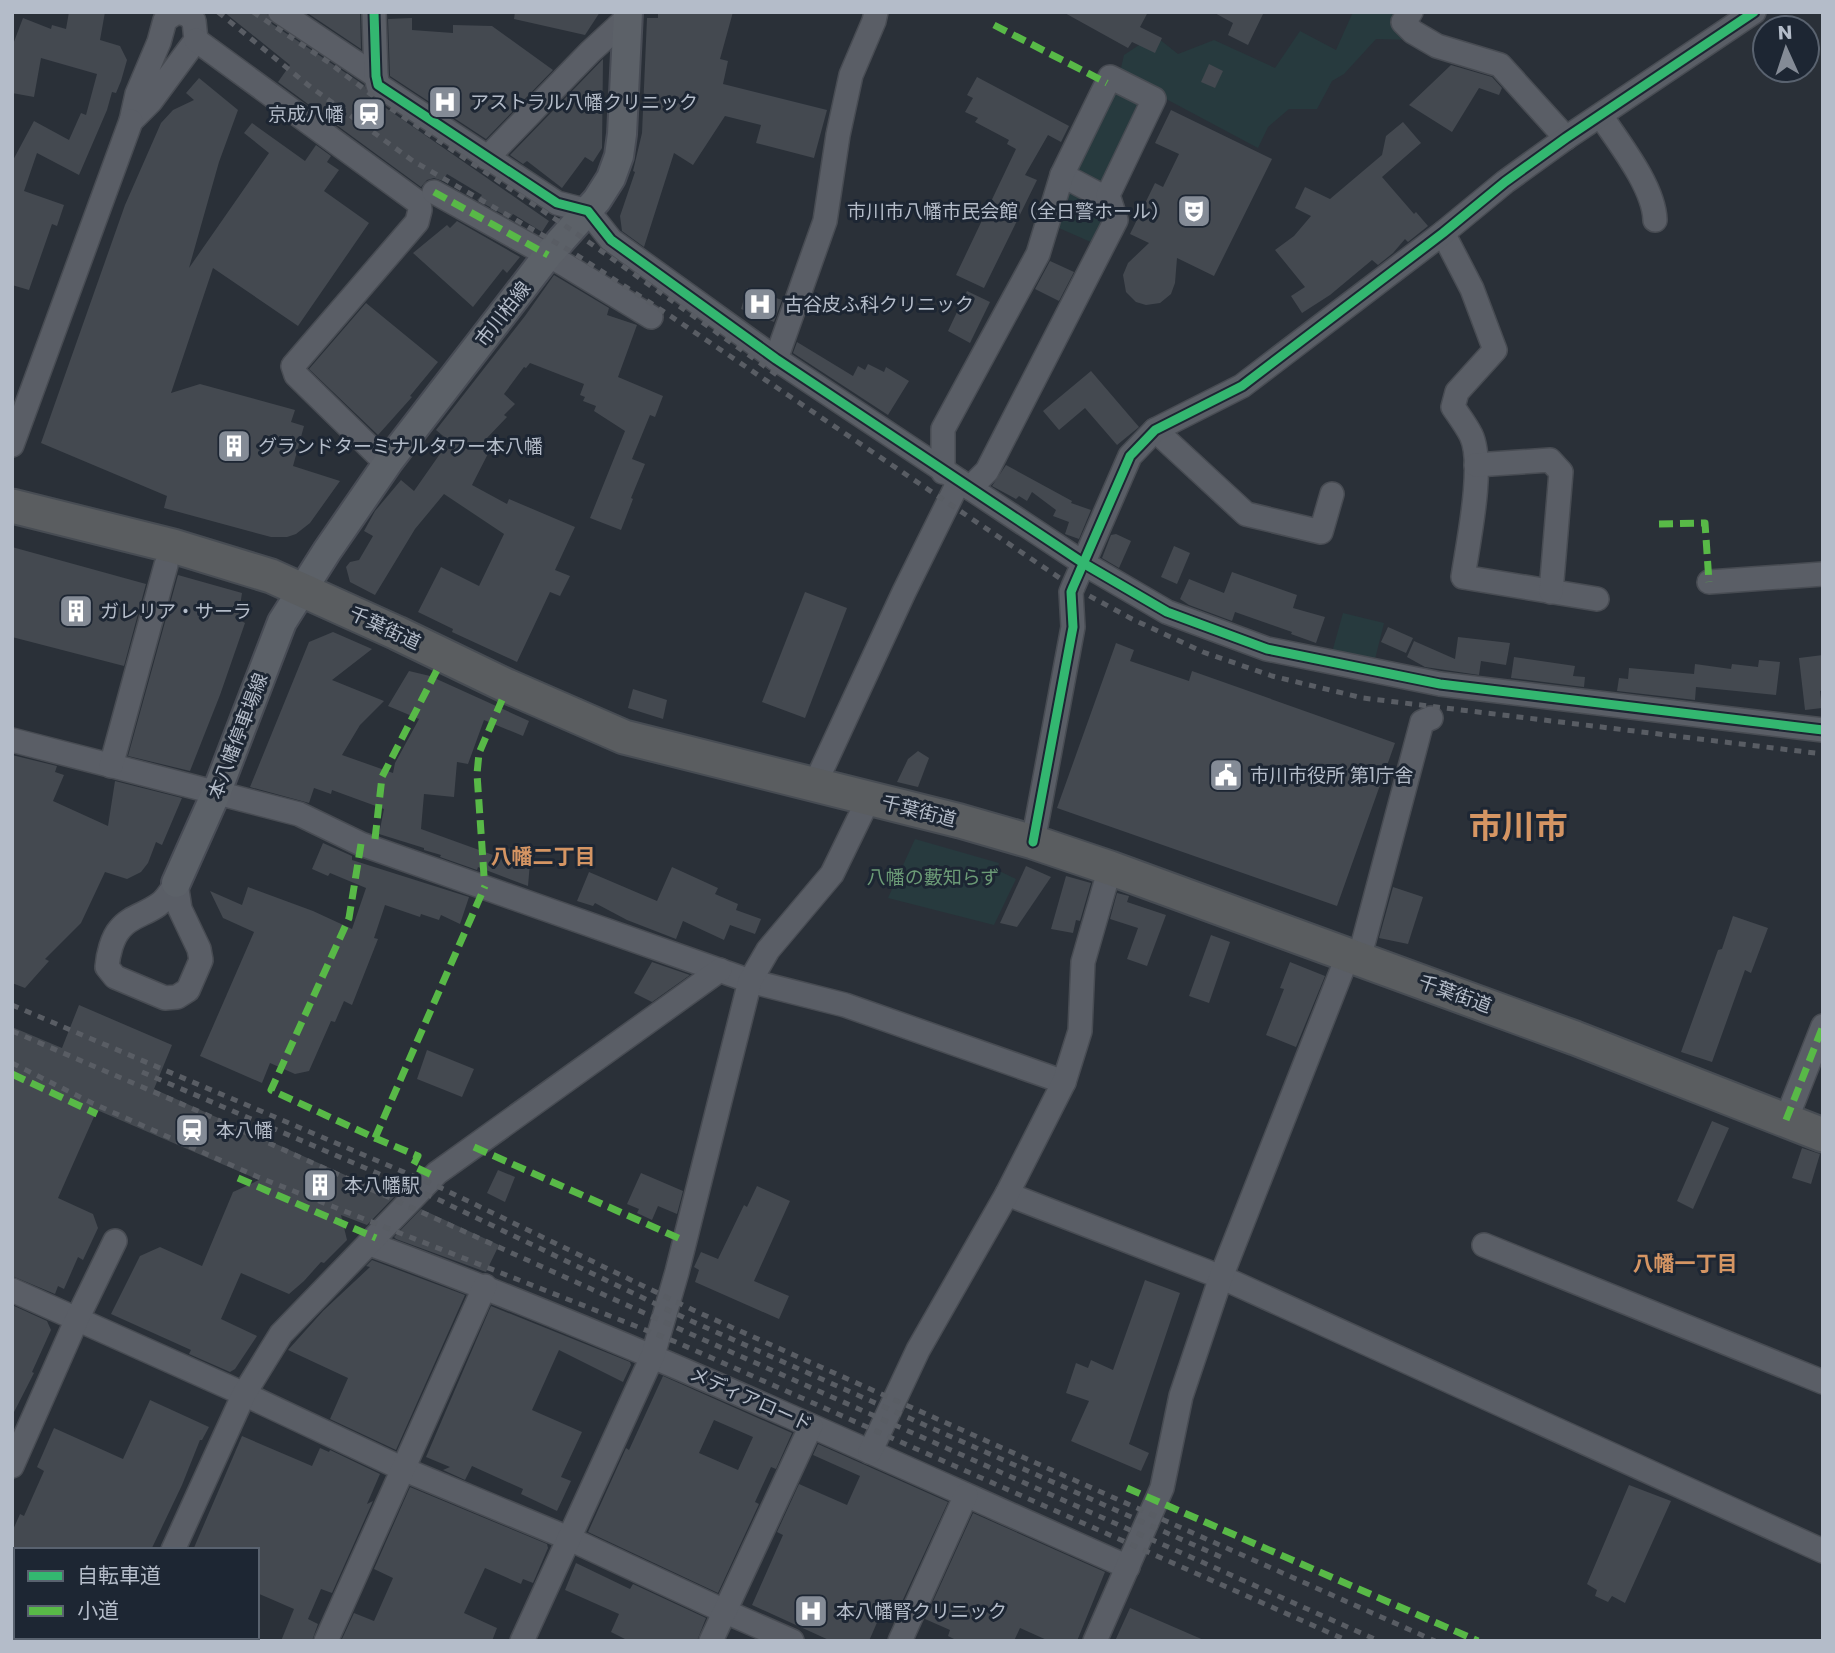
<svg xmlns="http://www.w3.org/2000/svg" width="1835" height="1653" font-family="Poppins,'Noto Sans JP',sans-serif">
	<style>
		.green { fill: #273a3e }
		.building { fill: #444950; fill-rule: evenodd }
		.lines { fill: none; stroke-linecap: round; stroke-linejoin: round }
		.minor-casing { stroke: #484c53; stroke-width: 26 }
		.major-casing { stroke: #484c55; stroke-width: 32 }
		.highway-casing { stroke: #474c53; stroke-width: 37 }
		.minor { stroke: #5a5e66; stroke-width: 23 }
		.major { stroke: #5c6168; stroke-width: 28 }
		.highway { stroke: #5a5d60; stroke-width: 33 }
		.rail { stroke: #595d64; stroke-width: 5; stroke-dasharray: 7 7; stroke-linecap: butt }
		.quiet { stroke: #58b947; stroke-width: 7; stroke-dasharray: 14 7; stroke-linecap: butt }
		.cycleway-casing { stroke: #1d2633; stroke-width: 13 }
		.cycleway { stroke: #33b770; stroke-width: 9 }
		.labels { text-anchor: middle; dominant-baseline: central; stroke-width: 6; stroke-linejoin: round; paint-order: stroke }
		.poi-label { font-size: 19px; fill: #b4bcc9; stroke: #1d2633; text-anchor: start }
		.street-label { font-size: 19px; fill: #b4bcc9; stroke: #1d2633 }
		.park-label { font-size: 19px; fill: #6b9a76; stroke: #1d2633 }
		.neighbourhood-label { font-size: 21px; font-weight: bold; fill: #d59563; stroke: #1d2633 }
		.town-label { font-size: 33px; font-weight: bold; fill: #d59563; stroke: #1d2633 }
	</style>
	<rect width="100%" height="100%" fill="#2a3038"/>
	<!-- green -->
	<g class="green">
		<path d="M1353 12H1400L1414 40 1376 39 1344 74 1332 81 1317 109H1289L1268 127 1258 148 1153 92 1116 207 1093 243 1052 225 1120 72 1124 55 1154 35 1178 54 1214 40 1275 68 1300 31 1336 50Z"/>
		<path d="M1343 613 1384 623 1373 667 1331 656Z"/>
		<path d="M915 839 999 863 997 870 1016 879 994 925 888 898Z"/>
	</g>
	<!-- building -->
	<g class="building">
		<path d="M69 12H105L100 40 120 46 127 60 121 81 116 93 112 92 107 110 79 175 37 153 24 191 64 205 57 226 52 224 29 290 12 285V162L34 121 69 140 81 113 86 115 97 74 41 58 34 97 12 93V47L23 18 51 29 52 25 66 29Z"/>
		<path d="M224 12H266L272 24 364 85 370 97 549 221 542 232 513 214 510 218 477 200 482 195 447 174 443 181 434 178 427 180 421 187 278 82 290 65Z"/>
		<path d="M306 12H360L361 49Z"/>
		<path d="M515 12H600L585 35 514 19Z"/>
		<path d="M658 12H733L720 59 728 61 723 84 827 110 814 158 756 143 761 125 725 116 693 165 674 153 644 247 622 231 620 216 635 172 633 171 642 133 647 18H658Z"/>
		<path d="M1063 12H1148L1140 27 1162 38 1155 53 1132 42 1128 48Z"/>
		<path d="M1213 12H1264L1248 45 1228 35 1233 23Z"/>
		<path d="M412 18V30L453 33V25L492 26 553 70 486 139 390 76 388 19Z"/>
		<path d="M603 59 602 148 593 162 585 157 562 188 527 161 523 164 510 155Z"/>
		<path d="M1209 64 1223 71 1215 88 1201 82Z"/>
		<path d="M1451 65 1492 77 1502 88 1499 95 1479 88 1452 132 1409 105Z"/>
		<path d="M977 77 1069 126 1061 142 1048 135 1025 175 1037 180 984 288 956 275 1016 149 1007 144 1009 140 975 122 978 118 965 112 973 98 967 95Z"/>
		<path d="M199 78 238 110 219 162 189 268 269 153 244 133 252 123 305 161 316 145 331 156 327 162 339 170 324 191 369 223 298 326 213 268 171 393 200 384 295 410 291 422 304 426 293 466 340 481 310 523 296 534 287 537H271L164 508 167 496 41 443 125 205 161 123 173 110 194 100 186 93Z"/>
		<path d="M1171 110 1272 159 1214 276 1177 258 1175 283 1171 294 1160 303 1146 305 1136 302 1126 292 1123 275 1128 263 1149 243 1130 234 1155 183 1163 187 1179 154 1155 143Z"/>
		<path d="M1403 122 1421 143 1382 177 1414 214 1416 212 1428 226 1408 242 1405 239 1393 253 1378 265 1372 260 1330 295 1302 313 1291 296 1305 287 1275 250 1294 236 1311 216 1295 208 1305 187 1330 199 1382 155 1386 136Z"/>
		<path d="M457 221 520 257 507 273 503 269 473 307 413 253 447 225 450 228Z"/>
		<path d="M1050 261 1074 272 1059 301 1035 289Z"/>
		<path d="M554 275 609 308 607 315 637 325 618 377 663 396 655 417 650 415 632 459 645 464 631 498 633 499 621 530 590 518 625 431 594 411 596 406 583 401 585 397 580 395 584 384 530 363 526 368 524 367 504 394 515 404 504 415 507 417 486 439 493 444 472 485 507 504 509 499 575 527 555 570 570 576 560 596 550 592 517 662 452 632 453 629 418 612 441 567 479 586 504 534 444 494 415 529 375 595 350 582 346 567 350 562 359 560 373 536 364 531 375 511 401 480 414 491 442 451 440 449 448 440 436 430 525 316Z"/>
		<path d="M747 288 782 300 774 322 741 309Z"/>
		<path d="M967 291 990 302 970 343 948 331Z"/>
		<path d="M366 303 438 362 410 396 412 397 378 435 309 369Z"/>
		<path d="M797 342 853 376 858 366 865 370 868 364 884 372 886 367 909 381 888 415 793 353Z"/>
		<path d="M1091 371 1139 427 1117 445 1085 408 1059 430 1043 411Z"/>
		<path d="M1006 465 1072 501 1071 503 1091 510 1079 539 1065 534 1069 522 1053 516 1056 510 1032 492 1027 501 1019 496 1016 499 992 486Z"/>
		<path d="M1116 534 1131 541 1119 568 1102 558 1111 535Z"/>
		<path d="M1174 546 1190 553 1177 584 1161 577Z"/>
		<path d="M12 547 146 584 124 666 12 637Z"/>
		<path d="M1232 572 1297 595 1293 608 1325 617 1316 643 1291 634 1292 632 1235 612 1232 621 1189 605 1180 599 1189 579 1224 593Z"/>
		<path d="M178 575 242 593 238 619 245 623 220 695 190 771 128 756Z"/>
		<path d="M805 592 847 608 805 718 762 702Z"/>
		<path d="M1388 627 1413 638 1406 653 1381 642Z"/>
		<path d="M333 632 372 649 332 680 384 701 360 725 342 755 393 773 395 763 419 719 388 706 409 671 430 676 529 721 523 736 484 720 468 764 457 762 454 797 424 794 421 829 493 855V847L531 851 528 886 478 867 477 870 440 857 441 855 424 850V848L379 834 384 809 332 790 331 794 314 788 309 803 250 787 309 642Z"/>
		<path d="M1458 637 1510 643 1506 665 1481 661 1479 675 1425 667 1407 657 1414 641 1455 659Z"/>
		<path d="M1116 643 1134 650 1130 661 1189 681 1192 671 1395 743 1337 906 1057 808Z"/>
		<path d="M1823 655V690L1820 691 1822 708 1805 710 1799 658Z"/>
		<path d="M1514 657 1575 666 1573 676 1585 677 1584 687 1511 678Z"/>
		<path d="M1759 660 1780 662 1776 695 1696 687 1695 700 1617 691 1619 678 1628 679 1629 668 1694 674 1695 664 1731 669 1732 664 1758 667Z"/>
		<path d="M633 689 667 700 663 719 628 708Z"/>
		<path d="M918 751 929 758 918 787 897 782 908 759Z"/>
		<path d="M12 755 57 766 55 772 64 775 53 801 108 826 115 781 182 798 162 845 156 842 148 863 141 872 127 879 105 872 81 923 45 959 49 961 25 988 12 983Z"/>
		<path d="M323 843 352 856V860L469 897 460 924 441 915 439 920 421 914 420 917 385 905 374 938 378 939 352 1005 344 1001 335 1022 331 1021 309 1071 295 1074 270 1063 262 1083 200 1056 254 932 223 918 210 891 242 905 248 887 313 911 352 929 366 888 330 873 328 876 312 869Z"/>
		<path d="M1026 866 1051 877 1017 927 1000 923Z"/>
		<path d="M672 867 718 888 715 894 738 904 736 910 761 919 755 934 730 925 724 940 683 921 676 939 627 920 595 903 593 906 577 901 589 872 657 901Z"/>
		<path d="M1066 876 1091 883 1080 921 1076 920 1073 933 1051 929Z"/>
		<path d="M1393 887 1423 897 1408 944 1379 938Z"/>
		<path d="M1117 893 1129 896 1127 902 1166 915 1147 966 1127 959 1138 928 1110 919Z"/>
		<path d="M1733 916 1768 928 1751 973 1745 970 1712 1062 1681 1052 1718 950 1722 949Z"/>
		<path d="M1211 935 1230 942 1209 1003 1189 996Z"/>
		<path d="M652 962 690 975 652 1002 634 993Z"/>
		<path d="M1290 962 1325 976 1296 1047 1266 1035 1284 989 1280 988Z"/>
		<path d="M79 1005 172 1045 154 1089 394 1197 367 1225 341 1215 347 1240 324 1263 321 1262 304 1281 289 1294 241 1273 221 1319 257 1336 235 1369 230 1372 189 1354 191 1350 111 1314 140 1256 160 1247 202 1266 233 1192 259 1180 97 1110 58 1198 93 1214 98 1228 83 1260 78 1257 64 1289 58 1286 55 1294 12 1276V1027L62 1048Z"/>
		<path d="M427 1050 474 1069 462 1097 417 1079Z"/>
		<path d="M1712 1121 1729 1128 1693 1209 1677 1201Z"/>
		<path d="M1802 1148 1820 1154 1811 1184 1792 1178Z"/>
		<path d="M498 1170 515 1177 505 1202 487 1193Z"/>
		<path d="M641 1173 683 1191 677 1214 658 1206 652 1220 637 1213 639 1209 627 1204Z"/>
		<path d="M757 1186 790 1201 754 1281 789 1296 779 1319 695 1282 699 1270 694 1267 701 1252 718 1259 744 1205 747 1207Z"/>
		<path d="M421 1209 499 1245 486 1272 396 1239 394 1237Z"/>
		<path d="M372 1260 465 1295 396 1450 330 1419 348 1378 288 1350 323 1311 370 1267 366 1266Z"/>
		<path d="M1145 1280 1180 1293 1129 1444 1149 1453 1141 1471 1071 1441 1089 1401 1066 1393 1076 1363 1088 1368 1091 1360 1113 1370Z"/>
		<path d="M12 1305 47 1321 51 1330 32 1372 34 1373 12 1416Z"/>
		<path d="M491 1306 630 1362 631 1365 623 1382 559 1350 532 1410 582 1432 561 1477 571 1481 557 1511 521 1494 523 1489 472 1466 465 1480 443 1470 450 1467 426 1457Z"/>
		<path d="M663 1376 792 1433 776 1469 771 1467 755 1502 759 1504 718 1593 588 1532 626 1448 629 1450ZM714 1420 753 1437 738 1470 699 1453Z"/>
		<path d="M150 1400 209 1427 202 1440H200L182 1485 151 1550H12V1532L20 1514 24 1516 44 1471 37 1467 54 1428 123 1459Z"/>
		<path d="M242 1436 312 1466 320 1448 329 1452 330 1450 380 1474 367 1504 373 1501 332 1593 321 1589 308 1619 318 1624 312 1641H281L294 1609 257 1593V1550H193Z"/>
		<path d="M818 1444 948 1502 895 1617 882 1611 869 1641H831L752 1605 783 1535 777 1532 799 1484 847 1505 860 1476 813 1455Z"/>
		<path d="M1629 1485 1671 1501 1625 1603 1612 1596 1608 1602 1595 1596 1597 1590 1587 1584Z"/>
		<path d="M410 1487 547 1544 548 1548 533 1583 523 1579 521 1584 485 1568 464 1613 497 1628 492 1641H341L354 1613 374 1621 393 1578 374 1569Z"/>
		<path d="M973 1513 1105 1572 1077 1641H1049L1020 1628 1014 1641H958L948 1636 950 1630 925 1619Z"/>
		<path d="M576 1563 630 1589 633 1584 706 1618 697 1641H629L611 1632 619 1614 565 1590Z"/>
		<path d="M1130 1608 1206 1641H1115Z"/>
	</g>
	<g class="lines">
		<!-- minor casing -->
		<g class="minor-casing">
			<g id="minor">
				<path d="M177 12 188 15 194 21 196 40 151 101 131 121 137 94 159 42 165 20Z"/>
				<path d="M280 12 376 76"/>
				<path d="M374 12 376 76 378 85 557 203 588 211 611 240 776 359 1083 563 1167 612 1267 649 1440 684 1823 730"/>
				<path d="M1411 12 1403 22 1413 32 1437 46 1500 65 1566 138"/>
				<path d="M196 40 419 203 420 210 417 222 293 366 296 375 387 464"/>
				<path d="M1601 116C1619 143 1654 187 1655 220"/>
				<path d="M487 158 590 52 627 18"/>
				<path d="M1062 175 1098 194 1108 195"/>
				<path d="M434 192 562 263 651 317"/>
				<path d="M1443 233 1472 289 1495 350 1457 392 1453 407C1459 416 1466 425 1471 435 1485 464 1468 543 1463 577L1597 599"/>
				<path d="M776 359 825 221 838 135 851 75 874 21 876 12"/>
				<path d="M1155 430 1246 514 1321 532 1332 494"/>
				<path d="M12 445 131 121"/>
				<path d="M1476 465 1550 460 1561 472 1551 592"/>
				<path d="M943 472V429L1038 254 1062 175 1110 77 1154 99 1108 195 1116 220 987 471 970 488"/>
				<path d="M1709 582 1823 574"/>
				<path d="M12 740 299 814 361 844 750 981 845 1005 1064 1082"/>
				<path d="M111 766 166 565"/>
				<path d="M815 784 904 592 959 481"/>
				<path d="M1033 842 1073 627 1071 592 1073 587 1130 456 1155 430 1242 386 1443 233 1505 182 1566 138 1754 12"/>
				<path d="M176 883 180 909 199 949 201 960 188 990 177 997 165 998 115 977 107 967C108 955 112 938 120 929 129 917 146 914 158 905 166 900 171 891 176 883Z"/>
				<path d="M1359 959 1422 722 1431 718"/>
				<path d="M1786 1120 1823 1026"/>
				<path d="M1007 1194 1221 1277 1823 1551"/>
				<path d="M370 1244C628 1339 877 1456 1128 1567"/>
				<path d="M1484 1245 1823 1382"/>
				<path d="M12 1290 244 1394 403 1469 568 1538 724 1611 792 1641"/>
				<path d="M870 1452 918 1350 1007 1194 1064 1082 1080 1031 1083 962 1110 868"/>
				<path d="M12 1466 77 1319 115 1241"/>
				<path d="M173 1550 244 1394 281 1334 437 1173 720 970"/>
				<path d="M132 1641 134 1637"/>
				<path d="M326 1641 485 1286"/>
				<path d="M522 1641 653 1355 677 1272 750 981 768 950 832 874 869 798"/>
				<path d="M711 1641 811 1426"/>
				<path d="M900 1641 966 1495"/>
				<path d="M1095 1641 1162 1488 1181 1396 1221 1277 1348 955"/>
			</g>
		</g>
		<!-- major casing -->
		<g class="major-casing">
			<path id="major" d="M176 883 217 791 282 622 327 551 389 461 548 255 597 200 611 178 619 156 622 134 628 12"/>
		</g>
		<!-- highway casing -->
		<g class="highway-casing">
			<path id="highway" d="M12 506 173 546 271 576 397 633 507 686 624 737 960 821 1033 842 1110 868 1575 1038 1823 1135"/>
		</g>
		<!-- minor -->
		<use href="#minor" class="minor"/>
		<!-- major -->
		<use href="#major" class="major"/>
		<!-- highway -->
		<use href="#highway" class="highway"/>
		<!-- rail -->
		<g class="rail">
			<path d="M218 12 308 85 413 161 572 252 666 313 1073 587 1132 619 1203 652 1272 676 1363 698 1823 754"/>
			<path d="M253 12 328 62 381 102 570 229 777 375"/>
			<path d="M12 1005 439 1187 693 1310 1435 1641"/>
			<path d="M12 1031 198 1111 684 1331 1379 1641"/>
			<path d="M12 1063 92 1103 258 1177 676 1342 1348 1641"/>
			<path d="M142 1072 435 1198 689 1320 1221 1557"/>
		</g>
		<!-- quiet -->
		<g class="quiet">
			<path d="M994 25 1107 83"/>
			<path d="M434 192 548 255"/>
			<path d="M1659 524 1705 523 1709 582"/>
			<path d="M375 839 382 777 437 670"/>
			<path d="M361 844 349 918 271 1090 375 1138 485 886"/>
			<path d="M484 876 477 774 479 753 502 700"/>
			<path d="M12 1074 97 1114"/>
			<path d="M1786 1120 1823 1026"/>
			<path d="M375 1138 418 1156 413 1166 434 1176"/>
			<path d="M474 1147 685 1241"/>
			<path d="M238 1178 376 1238"/>
			<path d="M1127 1488 1478 1641"/>
		</g>
		<!-- cycleway casing -->
		<g class="cycleway-casing">
			<g id="cycleway">
				<path d="M374 12 376 76 378 85 557 203 588 211 611 240 776 359 1083 563 1167 612 1267 649 1440 684 1823 730"/>
				<path d="M1033 842 1073 627 1071 592 1073 587 1130 456 1155 430 1242 386 1443 233 1505 182 1566 138 1754 12"/>
			</g>
		</g>
		<!-- cycleway -->
		<use href="#cycleway" class="cycleway"/>
	</g>
	<!-- icons -->
	<defs>
		<g id="hospital-square" transform="scale(1.75)"><rect x="-9" y="-9" width="18" height="18" rx="4" fill="#848b96" stroke="#1d2633"/><path d="M-5-5h3v3.5h4V-5h3V5h-3V1.5h-4V5h-3Z" fill="#fff"/></g>
		<g id="station-square" transform="scale(1.75)"><rect x="-9" y="-9" width="18" height="18" rx="4" fill="#848b96" stroke="#1d2633"/><path d="M-3-6H3Q5-6 5-4V2Q5 4 3 4L4.5 6H3L1.5 4h-3L-3 6H-4.5L-3 4Q-5 4-5 2V-4Q-5-6-3-6ZM-3.5-4v3h7v-3ZM-3.5 1v1.5H-2V1ZM2 1v1.5H3.5V1Z" fill="#fff"/></g>
		<g id="theatre-square" transform="scale(1.75)"><rect x="-9" y="-9" width="18" height="18" rx="4" fill="#848b96" stroke="#1d2633"/><path d="M-5-5.5Q0-4 5-5.5V0Q5 5 0 6Q-5 5-5 0ZM-3.3-2.5H-1v1.5H-3.3ZM1-2.5H3.3v1.5H1ZM-2.8 1Q0 5.5 2.8 1Z" fill="#fff"/></g>
		<g id="building-square" transform="scale(1.75)"><rect x="-9" y="-9" width="18" height="18" rx="4" fill="#848b96" stroke="#1d2633"/><path d="M-4-6H4V6H1V3H-1V6H-4ZM-2.5-4.3h1.7v1.8h-1.7ZM.8-4.3h1.7v1.8H.8ZM-2.5-1h1.7V.8h-1.7ZM.8-1h1.7V.8H.8Z" fill="#fff"/></g>
		<g id="civic-square" transform="scale(1.75)"><rect x="-9" y="-9" width="18" height="18" rx="4" fill="#848b96" stroke="#1d2633"/><path d="M-.6-6.5H3V-4.5H.6V-3L4-1V1h2V6H-6V1h2V-1L-.6-3ZM-1.2 2.5V6h2.4V2.5Z" fill="#fff"/></g>
	</defs>
	<g fill-rule="evenodd">
		<use href="#hospital-square" x="445" y="102"/>
		<use href="#station-square" x="369" y="114"/>
		<use href="#theatre-square" x="1194" y="211"/>
		<use href="#hospital-square" x="760" y="304"/>
		<use href="#building-square" x="234" y="446"/>
		<use href="#building-square" x="76" y="611"/>
		<use href="#civic-square" x="1226" y="775"/>
		<use href="#station-square" x="192" y="1130"/>
		<use href="#building-square" x="320" y="1185"/>
		<use href="#hospital-square" x="811" y="1611"/>
	</g>
	<g class="labels">
		<!-- poi labels -->
		<g class="poi-label">
			<text x="470" y="102">アストラル八幡クリニック</text>
			<text x="344" y="114" text-anchor="end">京成八幡</text>
			<text x="1170" y="211" text-anchor="end">市川市八幡市民会館（全日警ホール）</text>
			<text x="784" y="304">古谷皮ふ科クリニック</text>
			<text x="258" y="446">グランドターミナルタワー本八幡</text>
			<text x="100" y="611">ガレリア・サーラ</text>
			<text x="1250" y="775">市川市役所 第1庁舎</text>
			<text x="216" y="1130">本八幡</text>
			<text x="344" y="1185">本八幡駅</text>
			<text x="836" y="1611">本八幡腎クリニック</text>
		</g>
		<!-- street labels -->
		<g class="street-label">
			<text transform="translate(503 314) rotate(-52)">市川柏線</text>
			<text transform="translate(385 628) rotate(25)">千葉街道</text>
			<text transform="translate(238 736) rotate(-69)">本八幡停車場線</text>
			<text transform="translate(919 811) rotate(14)">千葉街道</text>
			<text transform="translate(1455 994) rotate(20)">千葉街道</text>
			<text transform="translate(751 1399) rotate(24)">メディアロード</text>
		</g>
		<!-- park labels -->
		<g class="park-label">
			<text x="933" y="877">八幡の藪知らず</text>
		</g>
		<!-- neighbourhood labels -->
		<g class="neighbourhood-label">
			<text x="543" y="856">八幡二丁目</text>
			<text x="1685" y="1263">八幡一丁目</text>
		</g>
		<!-- town labels -->
		<g class="town-label">
			<text x="1518" y="826">市川市</text>
		</g>
	</g>
	<!-- border -->
	<rect width="1835" height="1653" fill="none" stroke="#b4bcc9" stroke-width="28"/>
	<!-- legend -->
	<rect x="14" y="1548" width="245" height="91" fill="#1d2633" stroke="#59626f" stroke-width="2"/>
	<rect x="28" y="1571" width="35" height="10" fill="#33b770" stroke="#59626f" stroke-width="2"/>
	<text x="77" y="1583" font-size="21" fill="#b4bcc9">自転車道</text>
	<rect x="28" y="1606" width="35" height="10" fill="#58b947" stroke="#59626f" stroke-width="2"/>
	<text x="77" y="1618" font-size="21" fill="#b4bcc9">小道</text>
	<!-- north arrow -->
	<g transform="translate(1786 49) rotate(357)"><circle r="33" fill="#1d2633" stroke="#59626f" stroke-width="2"/>
	<path d="M0-5L12 26L0 18L-12 26Z" fill="#848b96"/>
	<text y="-10" font-size="19" font-weight="bold" text-anchor="middle" fill="#b4bcc9">N</text>
	</g>
</svg>
